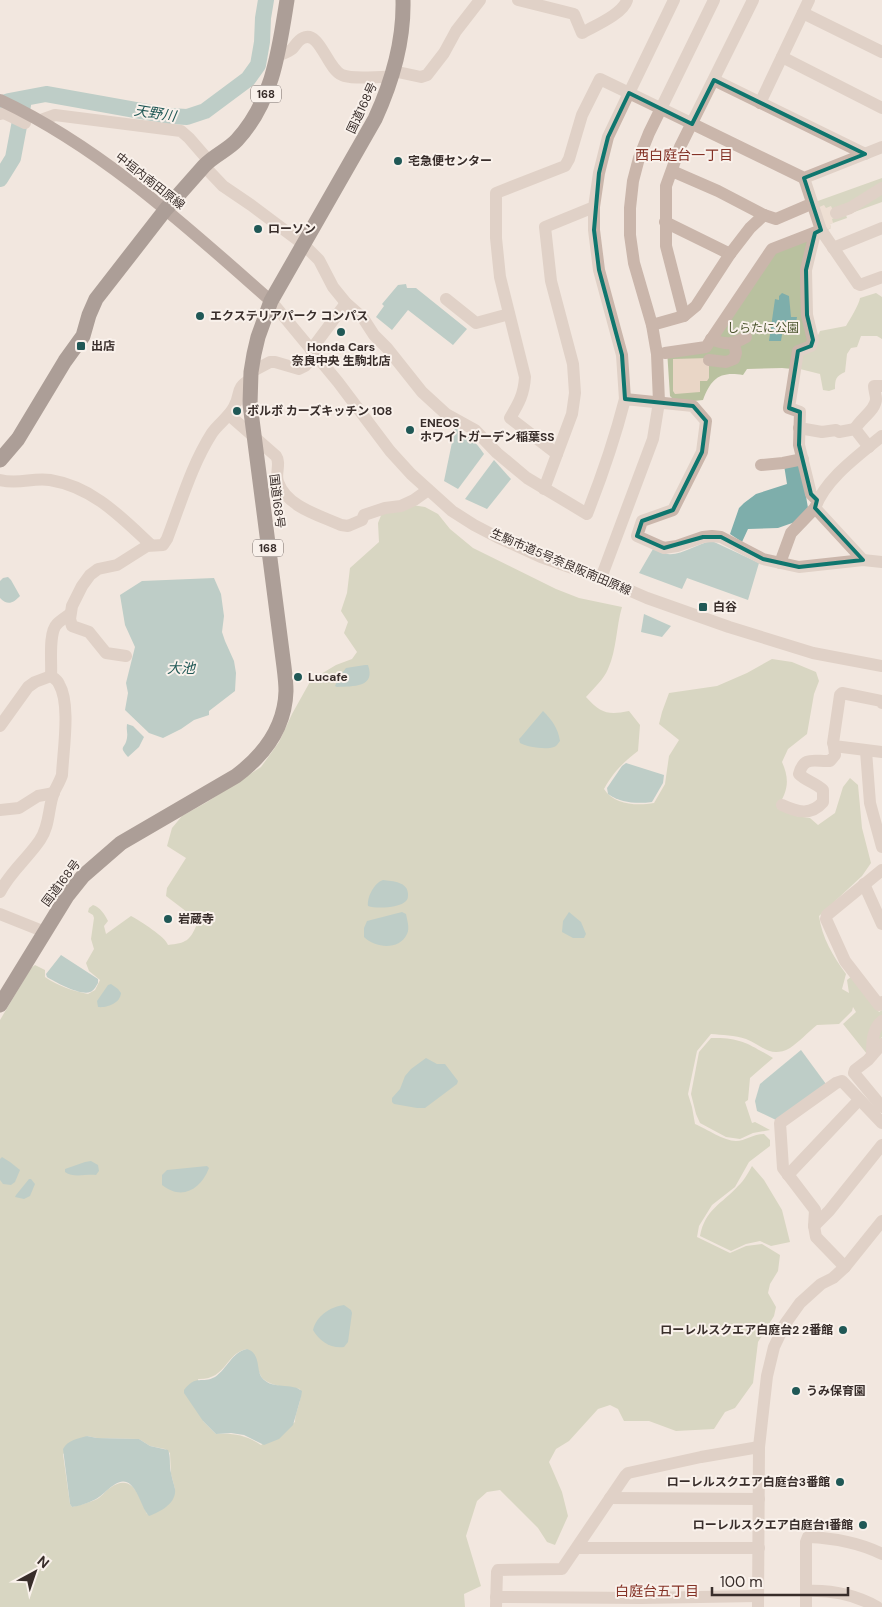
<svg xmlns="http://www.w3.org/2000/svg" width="882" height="1607" font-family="'DM Sans','Noto Sans JP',sans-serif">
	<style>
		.green { fill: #b9c19f; fill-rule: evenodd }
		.plaza { fill: #e9d6c6 }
		.water { fill: #7eaeab }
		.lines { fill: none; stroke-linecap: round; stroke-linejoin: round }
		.river { stroke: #7eaeab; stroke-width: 16 }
		.minor { stroke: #cab6ab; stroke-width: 12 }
		.major { stroke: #79625b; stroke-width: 12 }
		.highway { stroke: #584641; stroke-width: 15 }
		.marked { fill: none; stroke: #0f766e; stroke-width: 4; stroke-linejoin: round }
		.poi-dot { fill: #205856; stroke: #f9f1eb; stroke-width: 2 }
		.labels { text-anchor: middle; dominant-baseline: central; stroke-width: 4; stroke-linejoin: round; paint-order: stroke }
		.shield { fill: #f9f1eb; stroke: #726864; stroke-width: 1 }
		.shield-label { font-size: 11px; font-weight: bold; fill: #382d2a }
		.street-label { font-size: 12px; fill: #382d2a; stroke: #f9f1eb }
		.poi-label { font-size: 12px; font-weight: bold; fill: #382d2a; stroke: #f9f1eb; text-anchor: start }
		.park-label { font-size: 12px; fill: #4b552e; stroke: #f9f1eb }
		.water-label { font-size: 14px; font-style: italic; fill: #205856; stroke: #f9f1eb }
		.neighbourhood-label { font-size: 14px; fill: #843226; stroke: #f9f1eb }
	</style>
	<rect width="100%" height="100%" fill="#f2e7df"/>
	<!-- green -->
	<g class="green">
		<path d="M882 178V202L846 215 847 218 830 224 831 228 826 231 815 202Z"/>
		<path d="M812 236 811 340 793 369 782 368 747 369 743 375C719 371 711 379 703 400L694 401 674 400 670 396 667 350 703 344 771 246Z"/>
		<path d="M876 293 882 297V339L877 336H861L857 347 851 348 847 354 845 372C836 376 835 379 835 389L829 391 823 390 820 374 800 369 801 353 817 337 820 331 846 326C850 319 859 305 860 298Z"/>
		<path d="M412 505 425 507 438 514 450 529 473 548 556 589 579 598 622 607C616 627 617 649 608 669 604 679 593 689 586 697 601 714 609 715 629 711L640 725 638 751C623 762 613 773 604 789 614 805 637 806 654 803L665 784 669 756 679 740 659 724 662 712 669 693 717 686 747 673 772 659 792 662 816 672 819 681 814 694 807 734 788 749 782 762C790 780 788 791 777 808L796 816 810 818 818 825 835 813 843 787 850 778 858 785 862 828 871 863 862 876 819 916C822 938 833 956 846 974L842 989 849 993 847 980 852 976 879 1012 882 1010V1037L867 1054 843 1024 856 1012 853 1007 852 1011 839 1024 817 1025C808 1032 799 1042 790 1048 770 1059 762 1045 746 1039 735 1035 722 1035 711 1034L697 1051 688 1094 692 1107 695 1124C707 1129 724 1141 736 1141 745 1141 753 1134 764 1134L770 1140V1146L749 1162 735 1187 712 1205 699 1226 697 1237 730 1253 746 1246 762 1244 780 1255 778 1271 770 1284 768 1293 776 1307 774 1316 758 1342 753 1383 735 1408 725 1412 714 1429 676 1431 649 1421H624L618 1409 610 1405 598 1409 569 1441 556 1449 549 1462 562 1492 568 1516 555 1545 547 1542 538 1528 500 1490 487 1492 477 1501 466 1536 481 1586 464 1594 465 1607H0V1020L31 968 35 965 45 970V977C58 986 73 991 88 994L95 990 100 980 89 971 86 963 94 949 91 939 94 918 93 915 88 912 89 908 93 905C100 907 105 915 108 921L104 926 106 934 131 916C140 921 166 937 168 945 186 943 190 941 197 924L187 912 166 896 167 888 186 858 167 846 172 828 182 816 207 802 261 767 279 742 292 714 311 680 336 665 352 659 357 652 344 633 348 622 341 611 347 593 350 568 379 542 378 523 382 513ZM247 1349 262 1378C273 1388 287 1386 300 1389 303 1400 295 1411 295 1422L261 1445C246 1435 234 1433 216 1434L203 1421 198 1379C227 1380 225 1353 247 1349ZM87 1436 97 1438 139 1439 150 1446 165 1449 170 1453 171 1474 175 1489 147 1514C139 1497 133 1472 110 1488 105 1491 101 1498 95 1500 88 1503 79 1505 72 1507L70 1504 63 1454Z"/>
		<path d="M711 1038C740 1037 749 1044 773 1058L750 1078 748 1100 745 1102 752 1123 755 1122 770 1130 753 1133 740 1139 726 1137 700 1123 696 1114 691 1094 699 1052Z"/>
		<path d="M752 1166 764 1180 782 1210 790 1242 771 1246 760 1241 746 1244 731 1251 700 1236C705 1209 722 1204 738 1186 744 1181 748 1173 752 1166Z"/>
	</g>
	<!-- plaza -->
	<g class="plaza">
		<path d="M824 205 826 208 831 206 836 217 832 219 833 223 830 224 831 228 826 230 817 208Z"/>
		<path d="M709 358V378L707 381H700V392L675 394 673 391V359Z"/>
	</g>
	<!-- water -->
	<g class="water">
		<path d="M406 284 407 288H416L467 329 453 345 408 310 392 330 376 317 384 306 382 304 398 285Z"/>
		<path d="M782 293 789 296 791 317H797L796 323 784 322 781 341H769L775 299 779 300V296Z"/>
		<path d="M455 428C468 435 476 442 484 454L458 489 444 481Z"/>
		<path d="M494 460 511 479 487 509 465 499Z"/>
		<path d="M800 461 808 508 795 522 778 528 748 529 742 542 730 534 739 508 744 503 756 494 787 484 784 465Z"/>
		<path d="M712 541 759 563 748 600 687 578 682 589 639 573 653 549C658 551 663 553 668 554 680 556 699 543 712 541Z"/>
		<path d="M8 577 11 580 20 596C13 603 8 606 0 598V581L3 578Z"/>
		<path d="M214 578 221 594 224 616 222 632 225 641 234 661 236 673 235 691 209 711V715L194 720 181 729 163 738 149 733 125 710 128 693 126 683 135 647 125 625 120 595 142 581Z"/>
		<path d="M644 614 671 626 662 637 641 632Z"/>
		<path d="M365 665H368C376 688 353 686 337 687L335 686 339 677 346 668Z"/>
		<path d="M543 711C552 720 558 728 560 741 558 743 557 746 554 747 546 750 527 747 520 743L519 739 521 737Z"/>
		<path d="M127 724 133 726 144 737 139 747 128 757C118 745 125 750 127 738 128 734 126 729 127 724Z"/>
		<path d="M626 763 664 775 663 783 652 802C637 804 621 803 608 794L607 788 622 766Z"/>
		<path d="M383 880C393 881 408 882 408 894 408 897 408 899 406 901 400 908 376 909 368 906 367 897 374 883 383 880Z"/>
		<path d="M402 912 406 914C407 920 410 928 407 934 399 951 375 948 364 937V928L367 921Z"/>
		<path d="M569 912 581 922 586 934 584 938H573L562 932 563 921Z"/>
		<path d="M61 955 98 979V983C96 986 94 991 90 992 81 996 55 982 47 977L46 974Z"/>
		<path d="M111 984 118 989 121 993C120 1004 106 1008 98 1007L97 1001 108 985Z"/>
		<path d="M801 1050 826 1084 776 1120 757 1111 755 1101 760 1084Z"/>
		<path d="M426 1058 437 1064H445L458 1081 457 1084 425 1108H417L394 1104 392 1102V1098L400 1089 405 1076 411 1069Z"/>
		<path d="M2 1157 10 1162 20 1170 15 1182 11 1185 3 1184 0 1180V1159Z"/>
		<path d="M91 1161 98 1165 99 1171 96 1175C85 1174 73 1178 65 1172V1169L85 1162Z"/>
		<path d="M207 1166 209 1168C201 1189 182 1201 162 1185V1175L167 1170Z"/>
		<path d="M29 1179H31L35 1184 30 1196 24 1199 15 1197 16 1195Z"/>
		<path d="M344 1305 351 1310 352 1313 348 1342 344 1347C331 1349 319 1341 313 1330 316 1316 330 1307 344 1305Z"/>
		<path d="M247 1349C262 1354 255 1371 263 1379 274 1390 291 1382 302 1391L301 1397 293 1425 279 1439 264 1445 244 1435 231 1433 216 1434 203 1421 184 1393V1390C196 1374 202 1384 215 1377 227 1369 232 1352 247 1349Z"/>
		<path d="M87 1436 97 1438 139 1439 150 1446 168 1450C171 1456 169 1466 171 1473 172 1479 174 1484 175 1489 177 1503 160 1512 149 1516 141 1507 140 1494 131 1485 118 1473 105 1496 94 1500 88 1503 79 1506 72 1507L70 1504 63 1449C68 1440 77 1439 87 1436Z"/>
	</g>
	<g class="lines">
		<!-- river -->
		<g class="river">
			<path d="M0 104 9 101 46 94 169 116 187 117 205 111 248 79 258 65 262 42 263 18 266 0"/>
			<path d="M0 179 13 158 23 105"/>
		</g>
		<!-- minor -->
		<g class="minor">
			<path d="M518 0 574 14 582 33C594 26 623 14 627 0"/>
			<path d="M803 13 882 52"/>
			<path d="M278 56C282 54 288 52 292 49 295 46 298 40 303 38 320 30 327 69 342 75 353 80 379 76 392 77"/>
			<path d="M782 57 882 108"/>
			<path d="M393 71 421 77 427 75 444 53 456 31 480 0"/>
			<path d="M714 80 865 154"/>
			<path d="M760 103 809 0"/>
			<path d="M0 114 4 113 25 123"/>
			<path d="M41 120 55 115 181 131 189 138 209 161"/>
			<path d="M204 166 223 186 251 205 303 244 319 260 333 287 346 303 363 318 374 335 387 348 422 392 446 414 475 430 497 453 527 478 587 514C602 476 615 438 625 399L693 406 706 421 702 452 673 510 642 521 637 536 664 548 677 546 703 537 712 536 721 537 763 559 799 567 863 560 882 562"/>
			<path d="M672 171 718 191 764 215 776 219 811 204"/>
			<path d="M804 178 821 230 858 284 860 285 882 277"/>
			<path d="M594 207V230L599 270 622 355 625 399"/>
			<path d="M836 213 850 208 882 188"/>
			<path d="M665 222 730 254"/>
			<path d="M815 233 806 270 807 315 813 340 811 346 798 351 789 408 800 412 799 445 811 494 817 500"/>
			<path d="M833 248 882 228"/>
			<path d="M446 299 476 323 509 314"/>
			<path d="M271 301 338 382 390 451 411 474 452 511 474 525 497 537 541 557 601 578 647 598 729 627 813 653 882 666"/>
			<path d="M684 316 666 246V186L680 147 753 0"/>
			<path d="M652 325 684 316 696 306 730 254 750 228 764 215"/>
			<path d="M711 339C726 345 732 345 746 337"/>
			<path d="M311 350 346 303"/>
			<path d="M665 353 706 347 772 249 821 230"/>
			<path d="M709 360 726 362 734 359 736 353 734 343"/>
			<path d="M251 372 270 362H275L299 369 305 366 315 355"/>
			<path d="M229 415 276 456C281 463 275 474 278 482 287 507 319 515 341 525L348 526 362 520 364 515 385 508 401 506 414 500 428 490"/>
			<path d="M799 428 822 432 836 430 839 432 855 429 869 447"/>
			<path d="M855 429C860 419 876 410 876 399 876 395 874 390 874 386H882"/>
			<path d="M557 454 510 418C519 403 524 394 525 377L500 277 496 238V193L565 166 569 159 582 115 600 79 629 93 674 0"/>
			<path d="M761 465 783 463 803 459"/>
			<path d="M0 480C19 485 33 477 50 480 93 487 121 517 151 545"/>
			<path d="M544 489 572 414 575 393 573 364 551 281 545 227 594 207 599 173 608 137 629 93 804 178 882 147"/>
			<path d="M815 508C825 479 859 455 882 436"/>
			<path d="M780 563 791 533 815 508 863 560"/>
			<path d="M601 578 653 439 659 402 657 354 652 325 634 263 630 235V208L633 181 639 158 649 133 714 0"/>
			<path d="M126 656 106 653 89 632 72 626 70 619 72 606 82 586 90 575 98 569 117 565 147 546 163 545 167 539C181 503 191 466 212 433 218 424 229 417 234 407 242 393 234 389 251 379"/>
			<path d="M882 703V701L842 693 840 695 833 743 834 746 882 752"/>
			<path d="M0 726 28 687 35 682 51 676"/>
			<path d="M866 751 870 803 882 847"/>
			<path d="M782 805C797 812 811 816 823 802V790C816 783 806 781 799 774 804 755 815 762 830 761L835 755 834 746"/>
			<path d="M0 810 19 808 38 796 54 793"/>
			<path d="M882 870 827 915 826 919 845 961 879 1005 882 1002"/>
			<path d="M864 884 882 924"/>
			<path d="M0 892C10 872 28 858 40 840 50 826 48 807 54 792 57 786 60 781 62 775 63 751 71 704 59 684 58 681 54 678 51 676 52 663 48 633 57 624 61 620 66 617 70 614"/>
			<path d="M0 914 45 932"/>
			<path d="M882 1044 868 1060 855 1070 854 1073 882 1107"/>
			<path d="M872 1055C872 1043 872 1029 882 1021"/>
			<path d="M788 1175 859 1100"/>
			<path d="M814 1226 829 1211 882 1145"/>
			<path d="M845 1267 816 1237 814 1226 815 1210 783 1168 780 1123 836 1083 842 1081 882 1123"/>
			<path d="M610 1498 759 1499"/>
			<path d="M577 1548H759"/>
			<path d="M806 1591C831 1590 856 1595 877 1607"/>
			<path d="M496 1597 641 1598 758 1596"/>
			<path d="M496 1607 497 1572 498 1570 562 1569 625 1476 628 1473 701 1457 759 1447"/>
			<path d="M758 1607 759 1447 767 1376 774 1347 785 1324 800 1303 821 1284 833 1278 845 1267 882 1221"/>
			<path d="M806 1607V1542L808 1537C834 1538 858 1542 882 1554"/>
		</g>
		<!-- major -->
		<path class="major" d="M0 100C102 148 187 227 271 301"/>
		<!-- highway -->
		<g class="highway">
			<path d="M0 460 18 439 65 361 83 336 89 315 96 299 166 209 204 166C214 155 228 150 237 140 273 101 279 50 287 0"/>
			<path d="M0 1005 67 896 83 876 121 843 236 776C264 755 285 727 286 691 286 683 285 675 284 667L250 404 251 372 254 354 258 337 271 301 375 119C392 82 404 42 403 0"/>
		</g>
	</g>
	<!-- marked area -->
	<path d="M0 0H882V1607H0ZM714 80 865 154 804 178 821 230 815 233 806 270 807 315 813 340 811 346 798 351 789 408 800 412 799 445 811 494 817 500 815 508 863 560 799 567 763 559 721 537H703L664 548 637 536 642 521 673 510 702 452 706 421 693 406 625 399 622 355 599 270 594 230 599 173 608 137 629 93 692 124Z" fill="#f2e7df" fill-opacity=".55" fill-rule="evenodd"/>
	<path class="marked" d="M714 80 865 154 804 178 821 230 815 233 806 270 807 315 813 340 811 346 798 351 789 408 800 412 799 445 811 494 817 500 815 508 863 560 799 567 763 559 721 537H703L664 548 637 536 642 521 673 510 702 452 706 421 693 406 625 399 622 355 599 270 594 230 599 173 608 137 629 93 692 124Z"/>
	<!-- markers -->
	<g class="poi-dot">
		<circle cx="398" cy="161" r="5"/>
		<circle cx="258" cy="229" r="5"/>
		<circle cx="200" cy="316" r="5"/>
		<circle cx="341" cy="332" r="5"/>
		<rect x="76" y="341" width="10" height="10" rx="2.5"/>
		<circle cx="237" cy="411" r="5"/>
		<circle cx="410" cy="430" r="5"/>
		<rect x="698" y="602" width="10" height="10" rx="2.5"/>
		<circle cx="298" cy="677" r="5"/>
		<circle cx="168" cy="919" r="5"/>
		<circle cx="843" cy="1330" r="5"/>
		<circle cx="796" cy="1391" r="5"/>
		<circle cx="840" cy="1482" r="5"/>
		<circle cx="863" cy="1525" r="5"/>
	</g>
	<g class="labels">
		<!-- shield labels -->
		<g class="shield">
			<rect x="251" y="85.5" width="30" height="17" rx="4"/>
			<rect x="253" y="539.5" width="30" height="17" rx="4"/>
		</g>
		<g class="shield-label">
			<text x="266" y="94">168</text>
			<text x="268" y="548">168</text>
		</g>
		<!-- street labels -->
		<g class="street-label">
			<text transform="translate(362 108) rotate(-65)">国道168号</text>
			<text transform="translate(150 181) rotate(38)">中垣内南田原線</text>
			<text transform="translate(277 501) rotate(83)">国道168号</text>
			<text transform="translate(561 562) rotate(23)">生駒市道5号奈良阪南田原線</text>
			<text transform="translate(61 883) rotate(-53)">国道168号</text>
		</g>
		<!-- poi labels -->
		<g class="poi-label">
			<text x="408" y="161">宅急便センター</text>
			<text x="268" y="229">ローソン</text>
			<text x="210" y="316">エクステリアパーク コンパス</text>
			<text x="91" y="346">出店</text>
			<text x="341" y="347" text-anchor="middle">Honda Cars<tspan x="341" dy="14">奈良中央 生駒北店</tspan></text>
			<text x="247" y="411">ボルボ カーズキッチン 108</text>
			<text x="420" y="423">ENEOS<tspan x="420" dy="14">ホワイトガーデン稲葉SS</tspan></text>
			<text x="713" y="607">白谷</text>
			<text x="308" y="677">Lucafe</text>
			<text x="178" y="919">岩蔵寺</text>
			<text x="833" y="1330" text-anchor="end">ローレルスクエア白庭台2 2番館</text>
			<text x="806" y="1391">うみ保育園</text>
			<text x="830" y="1482" text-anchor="end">ローレルスクエア白庭台3番館</text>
			<text x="853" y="1525" text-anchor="end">ローレルスクエア白庭台1番館</text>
		</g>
		<!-- park labels -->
		<g class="park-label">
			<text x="763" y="328">しらたに公園</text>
		</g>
		<!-- water labels -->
		<g class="water-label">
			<text transform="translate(155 113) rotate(9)">天野川</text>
			<text x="181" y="668">大池</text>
		</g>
		<!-- neighbourhood labels -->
		<g class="neighbourhood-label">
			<text x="684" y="155">西白庭台一丁目</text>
			<text x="657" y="1591">白庭台五丁目</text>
		</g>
	</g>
	<!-- north arrow -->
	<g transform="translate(35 1572) rotate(40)" stroke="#f9f1eb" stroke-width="4" paint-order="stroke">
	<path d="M0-4L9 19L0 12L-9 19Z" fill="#382d2a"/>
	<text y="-8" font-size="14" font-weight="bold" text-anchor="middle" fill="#382d2a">N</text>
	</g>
	<!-- scale -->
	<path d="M712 1587v8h136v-8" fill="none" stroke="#382d2a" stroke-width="2.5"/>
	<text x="720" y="1587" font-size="15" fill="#382d2a" stroke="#f9f1eb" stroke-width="4" paint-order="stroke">100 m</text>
</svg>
